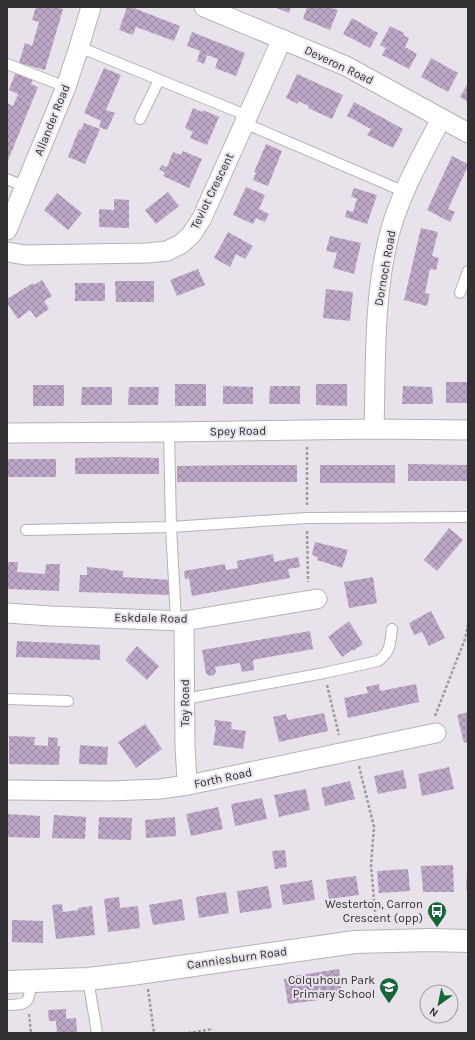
<svg xmlns="http://www.w3.org/2000/svg" width="475" height="1040" font-family="Karla,sans-serif">
	<style>
		.building { fill: url(#building-cross-hatch) }
		.lines { fill: none; stroke-linecap: round; stroke-linejoin: round }
		.service-casing { stroke: #b6b1b8; stroke-width: 12 }
		.minor-casing { stroke: #b6b1b8; stroke-width: 21 }
		.tertiary-casing { stroke: #b6b1b8; stroke-width: 24 }
		.path { stroke: #9e9aa0; stroke-width: 2.5; stroke-dasharray: 3 2; stroke-linecap: butt }
		.service { stroke: #fff; stroke-width: 10 }
		.minor { stroke: #fff; stroke-width: 19 }
		.tertiary { stroke: #fff; stroke-width: 22 }
		.labels { text-anchor: middle; dominant-baseline: central; stroke-width: 4; stroke-linejoin: round; paint-order: stroke }
		.street-label { font-size: 12px; fill: #323033; stroke: #e8e3ea }
		.poi-label { font-size: 12px; fill: #323033; stroke: #e8e3ea; text-anchor: end }
	</style>
	<defs>
		<pattern id="building-cross-hatch" width="8" height="8" patternUnits="userSpaceOnUse"><rect width="8" height="8" fill="#bca7c7"/><path d="M0 0l8 8M0 8l8-8" fill="none" stroke="#9988a2"/></pattern>
	</defs>
	<rect width="100%" height="100%" fill="#e8e3ea"/>
	<!-- building -->
	<g class="building">
		<path d="M36 7H55L63 9 45 70 19 63 25 43 32 46 39 22 32 20Z"/>
		<path d="M127 7H131L180 26 174 41 136 27 133 35 119 30Z"/>
		<path d="M274 7H291L289 13Z"/>
		<path d="M307 7H329L338 10 330 30 303 19Z"/>
		<path d="M352 18 378 33 370 48 343 34Z"/>
		<path d="M390 26 404 33 403 35 409 38 405 47 417 54 409 69 382 55 386 48 380 45Z"/>
		<path d="M192 32 245 53 236 76 215 68 218 59 207 55 204 64 197 61 200 51 187 46Z"/>
		<path d="M431 58 458 73 448 92 421 77Z"/>
		<path d="M104 68 121 75 106 110 115 113 107 130 99 127 101 121 84 113Z"/>
		<path d="M16 71 33 78 31 84 38 87 7 163V103L13 106 18 94 9 90Z"/>
		<path d="M297 74 343 95 332 119 308 108 309 106 298 101V104L286 98Z"/>
		<path d="M468 83V102L460 97Z"/>
		<path d="M354 102 403 129 393 148 367 135 371 129 347 116Z"/>
		<path d="M193 108 202 112 203 110 219 117 207 145 190 138 193 132 185 128Z"/>
		<path d="M84 123 100 129 85 164 68 157 79 129 81 130Z"/>
		<path d="M266 144 282 151 268 186 253 180 256 173 254 172Z"/>
		<path d="M183 151 202 159 189 188 163 176 165 172 159 170 162 165 167 167 173 152 181 155Z"/>
		<path d="M452 156 468 164V166L448 209 455 212 450 222 427 210Z"/>
		<path d="M246 187 265 195 259 209 269 214 265 222 256 218 253 224 233 215Z"/>
		<path d="M354 188 377 195 367 224 345 217 347 210 353 212 355 205 357 199 351 196Z"/>
		<path d="M168 192 179 206 156 224 145 210Z"/>
		<path d="M57 193 82 213 68 230 44 210Z"/>
		<path d="M114 199 129 200V228L99 227V209L114 210Z"/>
		<path d="M421 228 438 232 432 256 439 258 436 270 430 269 425 293 430 294 427 306 404 300Z"/>
		<path d="M228 232 253 246 245 259 236 254 230 267 214 258Z"/>
		<path d="M330 236 361 243 354 274 333 268 337 253 326 251Z"/>
		<path d="M198 269 205 285 177 296 170 280Z"/>
		<path d="M42 280 52 296 44 301 49 309 36 318 30 310 18 319 7 303V299L33 283 34 285Z"/>
		<path d="M115 281H154V302H116Z"/>
		<rect x="75" y="283" width="30" height="18"/>
		<path d="M326 289 353 292 350 321 323 318Z"/>
		<rect x="446" y="382" width="22" height="21"/>
		<rect x="175" y="384" width="31" height="22"/>
		<path d="M316 384H347V406L316 405Z"/>
		<rect x="33" y="385" width="31" height="21"/>
		<path d="M223 386 253 387V404H223Z"/>
		<path d="M270 386H300V404H269Z"/>
		<path d="M403 386 432 387 433 404H402Z"/>
		<path d="M82 387H112V405H81Z"/>
		<path d="M129 387H159L158 405H128Z"/>
		<path d="M117 457 159 458V474H75V458Z"/>
		<rect x="7" y="459" width="49" height="18"/>
		<path d="M408 464 468 465V481H408Z"/>
		<path d="M241 465H297V482H177V466Z"/>
		<rect x="320" y="465" width="75" height="18"/>
		<path d="M449 528 463 540 437 571 424 560Z"/>
		<path d="M315 542 348 550 342 568 317 560 318 557 312 555Z"/>
		<path d="M273 554 274 562 298 557 300 567 288 569 290 578 192 596 189 578 185 579 184 571 225 564 226 570 238 568 237 561Z"/>
		<path d="M7 562H18L17 572 45 574 46 564H60L59 591 7 589Z"/>
		<path d="M87 567 109 569V570L123 571V577L172 580 171 595 79 592 80 575H87Z"/>
		<path d="M373 577 377 603 349 608 344 582Z"/>
		<path d="M431 611 445 638 429 646 422 632 414 635 409 623Z"/>
		<path d="M349 621 363 644 353 651V649L342 657 328 637Z"/>
		<path d="M310 631 313 649 253 660 254 670 242 672 240 663 215 667 216 672 214 675 209 676 206 673 202 650Z"/>
		<path d="M17 641 100 645V660L16 657Z"/>
		<path d="M137 646 159 666 147 680 125 660Z"/>
		<path d="M379 684 380 691 416 684 419 702 348 718 344 698 368 693 366 687Z"/>
		<path d="M468 712V742L464 743 457 715Z"/>
		<path d="M324 713 328 731 279 742 273 717 286 714 288 720Z"/>
		<path d="M215 720 232 722 231 729 246 731 243 749 213 745 216 727 214 726Z"/>
		<path d="M145 724 162 749 136 768 118 742Z"/>
		<path d="M9 736 35 737 34 745 48 746V737L58 738 57 746H60L59 765 9 764Z"/>
		<path d="M80 745 108 747 107 765 79 764Z"/>
		<path d="M449 767 454 789 422 796 418 774Z"/>
		<path d="M403 770 407 788 378 794 374 776Z"/>
		<path d="M350 781 355 799 325 806 321 788Z"/>
		<path d="M306 789 310 810 279 817 274 795Z"/>
		<path d="M262 798 267 819 235 826 231 804Z"/>
		<path d="M218 807 223 829 191 836 186 814Z"/>
		<path d="M8 814 40 816V838L7 837Z"/>
		<path d="M54 815 86 817 85 839 52 838Z"/>
		<path d="M99 817 132 818 131 840 98 839Z"/>
		<path d="M175 817 176 836 146 838 145 820Z"/>
		<path d="M285 850 287 867 275 869 272 851Z"/>
		<path d="M453 865 454 892H423L421 866Z"/>
		<path d="M408 869 410 891 379 893 377 871Z"/>
		<path d="M467 872H468V890H466Z"/>
		<path d="M356 876 359 895 329 899 326 880Z"/>
		<path d="M312 880 315 900 283 905 280 885Z"/>
		<path d="M268 886 272 908 240 913 237 891Z"/>
		<path d="M226 892 229 913 199 918 196 897Z"/>
		<path d="M119 897 120 908 138 906 140 928 108 932 104 899Z"/>
		<path d="M182 899 185 920 153 925 149 905Z"/>
		<path d="M62 904 63 912 78 910V908L92 906 95 935 56 939 52 905Z"/>
		<path d="M12 920 43 921V943L12 942Z"/>
		<path d="M339 969 342 995 321 998 320 988 318 989 319 1000 288 1004 284 979 293 978V976Z"/>
		<path d="M66 1009V1019L76 1018 77 1033H57L56 1021H49L48 1010Z"/>
	</g>
	<g class="lines">
		<!-- service casing -->
		<g class="service-casing">
			<g id="service">
				<path d="M79 47 248 116"/>
				<path d="M7 64 66 87"/>
				<path d="M140 119 159 80"/>
				<path d="M244 123 405 192"/>
				<path d="M7 179 25 187"/>
				<path d="M460 293 468 271"/>
				<path d="M169 432 171 527 176 620"/>
				<path d="M26 530 171 527 307 518 468 517"/>
				<path d="M7 699 68 701"/>
				<path d="M185 699 324 673 378 661C391 652 390 643 392 629"/>
				<path d="M88 979 97 1033"/>
				<path d="M7 1005C29 1005 30 1002 30 981"/>
			</g>
		</g>
		<!-- minor casing -->
		<g class="minor-casing">
			<g id="minor">
				<path d="M204 7 346 66 468 133"/>
				<path d="M7 230 66 87 79 47 91 7"/>
				<path d="M7 252 25 255 147 253 167 251 181 244 191 235 202 218 282 39"/>
				<path d="M374 429C376 363 373 296 390 232 401 192 422 155 441 119"/>
				<path d="M7 433 169 432 374 429 468 430"/>
				<path d="M7 613 51 616 184 621 317 599"/>
				<path d="M184 621 185 747 187 779 188 785"/>
				<path d="M7 790 110 791 160 789 188 785 436 733"/>
			</g>
		</g>
		<!-- tertiary casing -->
		<g class="tertiary-casing">
			<path id="tertiary" d="M7 982 88 979 131 974 355 942 430 940 468 941"/>
		</g>
		<!-- path -->
		<g class="path">
			<path d="M307 447V506"/>
			<path d="M307 531 308 582"/>
			<path d="M327 685 339 735"/>
			<path d="M435 716 465 639 468 625"/>
			<path d="M359 766 374 827 371 865 376 923"/>
			<path d="M148 989 154 1033"/>
			<path d="M29 1014 31 1033"/>
			<path d="M188 1033 213 1029"/>
		</g>
		<!-- service -->
		<use href="#service" class="service"/>
		<!-- minor -->
		<use href="#minor" class="minor"/>
		<!-- tertiary -->
		<use href="#tertiary" class="tertiary"/>
	</g>
	<!-- icons -->
	<defs>
		<g id="bus-pin" transform="scale(1)"><path d="M0 17L-7.5 6A9.5 9.5 0 1 1 7.5 6Z" fill="#146636" stroke="#e8e3ea"/><path d="M-5-6H5V4H4V6H2V4H-2V6H-4V4H-5ZM-3.5-4V0h7V-4ZM-3.5 1.2v1.5H-2V1.2ZM2 1.2v1.5H3.5V1.2Z" fill="#fff"/></g>
		<g id="school-pin" transform="scale(1)"><path d="M0 17L-7.5 6A9.5 9.5 0 1 1 7.5 6Z" fill="#146636" stroke="#e8e3ea"/><path d="M0-5L7-2L0 1L-7-2ZM-4 1L0 2.5L4 1V4Q0 6-4 4Z" fill="#fff"/></g>
	</defs>
	<g fill-rule="evenodd">
		<use href="#bus-pin" x="437" y="911"/>
		<use href="#school-pin" x="389" y="987"/>
	</g>
	<g class="labels">
		<!-- street labels -->
		<g class="street-label">
			<text transform="translate(339 65) rotate(25)">Deveron Road</text>
			<text transform="translate(52 120) rotate(-68)">Allander Road</text>
			<text transform="translate(212 191) rotate(-64)">Teviot Crescent</text>
			<text transform="translate(385 268) rotate(-80)">Dornoch Road</text>
			<text transform="translate(238 431) rotate(-1)">Spey Road</text>
			<text transform="translate(151 618) rotate(1)">Eskdale Road</text>
			<text transform="translate(185 703) rotate(-90)">Tay Road</text>
			<text transform="translate(223 778) rotate(-12)">Forth Road</text>
			<text transform="translate(237 958) rotate(-8)">Canniesburn Road</text>
		</g>
		<!-- poi labels -->
		<g class="poi-label">
			<text x="423" y="904">Westerton, Carron<tspan x="423" dy="14">Crescent (opp)</tspan></text>
			<text x="375" y="980">Colquhoun Park<tspan x="375" dy="14">Primary School</tspan></text>
		</g>
	</g>
	<!-- border -->
	<rect width="475" height="1040" fill="none" stroke="#323033" stroke-width="16"/>
	<!-- north arrow -->
	<g transform="translate(439 1004) rotate(213)"><circle r="19" fill="#e8e3ea" stroke="#9f9ba1"/>
	<path d="M0-3L7 15L0 10L-7 15Z" fill="#146636"/>
	<text y="-6" font-size="11" font-weight="bold" text-anchor="middle" fill="#323033">N</text>
	</g>
</svg>
